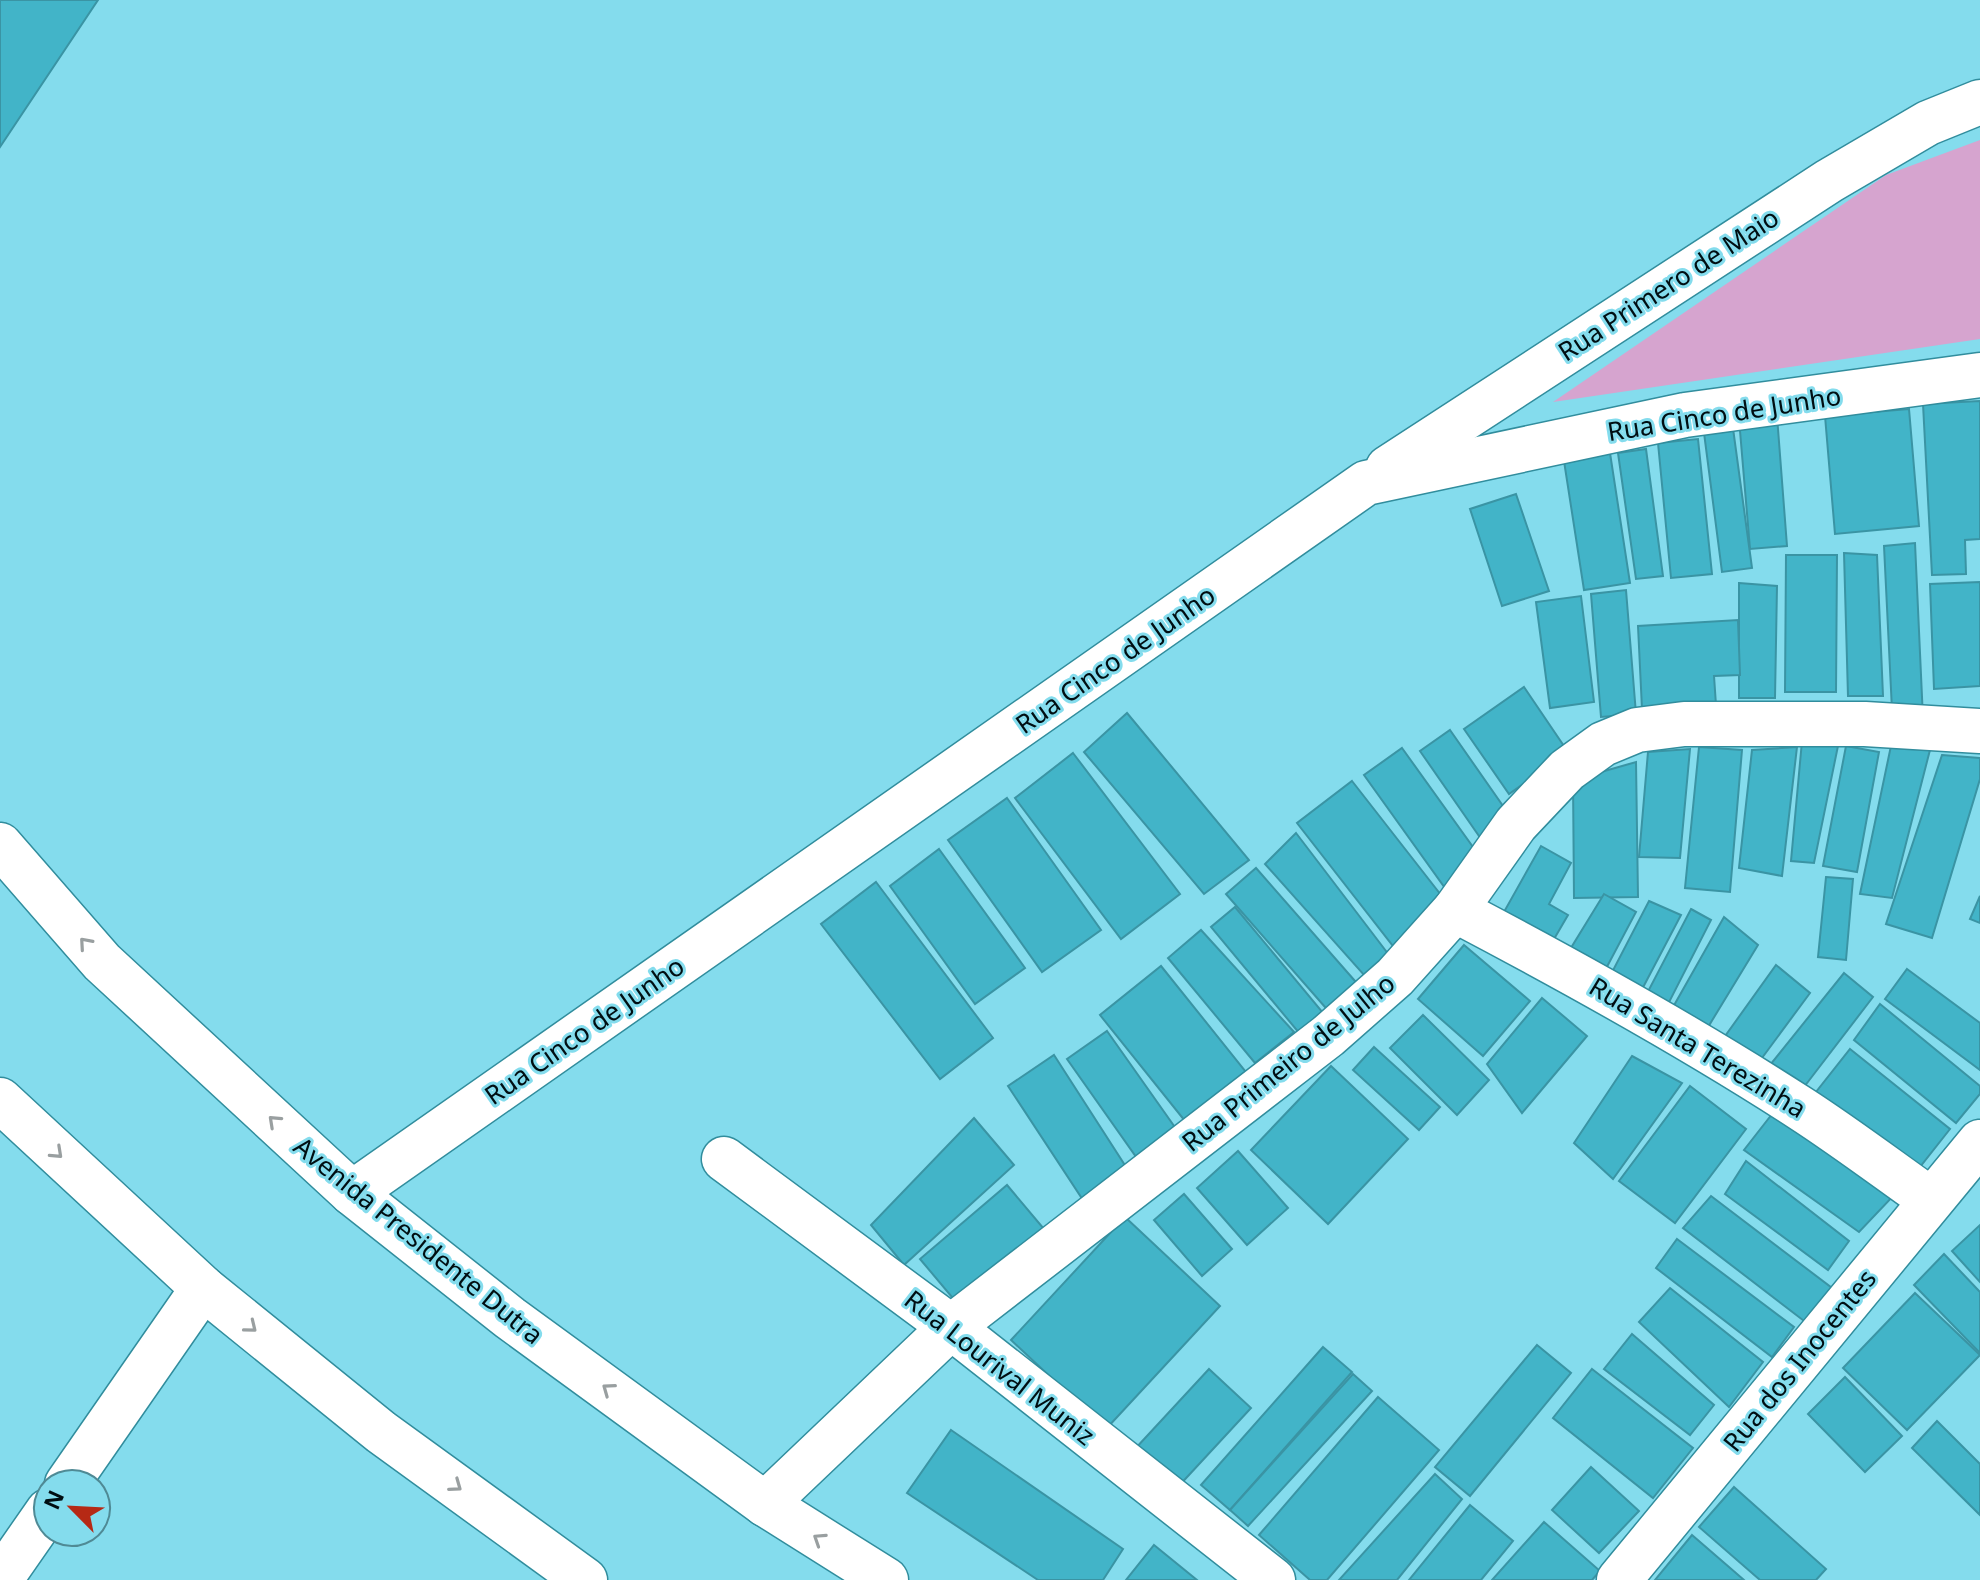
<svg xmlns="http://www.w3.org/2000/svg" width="1980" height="1580" font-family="'Noto Sans',sans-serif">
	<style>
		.green { fill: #d6a4cf }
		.building { fill: #42b4c8; stroke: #3a94a4; stroke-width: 2 }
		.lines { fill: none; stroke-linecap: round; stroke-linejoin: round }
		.street-casing { stroke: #318d9d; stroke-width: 47 }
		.secondary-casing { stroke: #318d9d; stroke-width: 47 }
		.street { stroke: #fff; stroke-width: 44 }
		.secondary { stroke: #fff; stroke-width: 44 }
		.oneway { stroke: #999fa0 }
		.labels { text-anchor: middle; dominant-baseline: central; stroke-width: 6; stroke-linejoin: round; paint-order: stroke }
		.street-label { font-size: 26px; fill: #000e12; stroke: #84dced }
	</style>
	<rect width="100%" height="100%" fill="#84dced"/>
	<!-- green -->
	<path class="green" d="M1980 140V339L1553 402 1886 175Z"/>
	<!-- building -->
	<g class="building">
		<path d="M0 0H98L0 147Z"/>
		<path d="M1980 401V539L1965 540 1966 574 1932 575 1923 404Z"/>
		<path d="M1909 409 1919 526 1835 534 1825 416Z"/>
		<path d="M1777 416 1787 546 1750 549 1739 419Z"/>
		<path d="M1732 421 1752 568 1722 572 1703 425Z"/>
		<path d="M1698 439 1712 574 1671 578 1658 443Z"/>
		<path d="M1646 449 1663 576 1636 579 1618 453Z"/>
		<path d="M1610 453 1630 583 1584 590 1564 461Z"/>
		<path d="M1516 494 1549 591 1502 606 1470 509Z"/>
		<path d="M1915 543 1923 719 1892 710 1884 546Z"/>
		<path d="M1844 553 1877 555 1883 696H1848Z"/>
		<path d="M1786 555H1837L1836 692H1785Z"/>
		<path d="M1980 582V686L1934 689 1930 584Z"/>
		<path d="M1739 583 1777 586 1775 698H1739Z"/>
		<path d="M1626 590 1636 714 1601 717 1591 594Z"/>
		<path d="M1581 596 1594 702 1550 708 1536 602Z"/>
		<path d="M1738 620 1740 675 1714 676 1716 705 1642 709 1638 626Z"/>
		<path d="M1524 687 1568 752 1509 794 1464 729Z"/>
		<path d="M1127 713 1249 860 1204 894 1084 752Z"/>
		<path d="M1450 730 1510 816 1488 849 1420 751Z"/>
		<path d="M1802 741H1839L1814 863 1791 861Z"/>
		<path d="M1892 741 1931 746 1892 898 1860 894Z"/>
		<path d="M1846 746 1879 752 1857 872 1823 866Z"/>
		<path d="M1699 747 1742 750 1730 892 1685 888Z"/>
		<path d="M1797 747 1782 876 1739 868 1752 750Z"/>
		<path d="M1402 748 1483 861 1445 888 1364 775Z"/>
		<path d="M1690 749 1680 858 1639 857 1648 752Z"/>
		<path d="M1073 753 1180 894 1121 939 1015 798Z"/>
		<path d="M1942 755 1980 758V779L1932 938 1886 924Z"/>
		<path d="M1636 762 1638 897 1574 898 1573 780Z"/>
		<path d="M1352 781 1448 904 1393 946 1297 823Z"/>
		<path d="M1007 798 1101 930 1042 972 948 840Z"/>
		<path d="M1296 833 1389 955 1364 975 1265 864Z"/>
		<path d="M1541 846 1571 863 1549 904 1568 915 1550 946 1500 919Z"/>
		<path d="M939 849 1025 968 975 1004 890 886Z"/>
		<path d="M1256 868 1362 989 1332 1015 1226 894Z"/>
		<path d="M1826 877 1853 879 1846 960 1818 957Z"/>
		<path d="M876 882 993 1038 940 1079 821 924Z"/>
		<path d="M1604 894 1636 912 1601 978 1566 956Z"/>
		<path d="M1980 896V923L1970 919Z"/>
		<path d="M1649 901 1681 915 1639 995 1609 978Z"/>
		<path d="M1235 907 1324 1014 1300 1034 1211 927Z"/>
		<path d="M1691 909 1711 920 1663 1014 1642 1003Z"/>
		<path d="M1724 917 1758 945 1702 1037 1668 1016Z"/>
		<path d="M1201 930 1294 1032 1255 1063 1168 958Z"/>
		<path d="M1464 945 1530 1001 1483 1056 1418 999Z"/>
		<path d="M1776 965 1810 993 1759 1062 1723 1039Z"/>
		<path d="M1161 966 1246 1072 1185 1121 1100 1015Z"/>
		<path d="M1907 969 1980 1023V1070L1885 999Z"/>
		<path d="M1844 973 1873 997 1804 1087 1770 1065Z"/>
		<path d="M1542 998 1587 1036 1522 1113 1487 1064Z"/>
		<path d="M1880 1004 1980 1086V1094L1956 1123 1854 1040Z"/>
		<path d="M1423 1015 1489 1080 1457 1115 1390 1048Z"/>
		<path d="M1107 1031 1179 1133 1139 1161 1067 1059Z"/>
		<path d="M1374 1047 1440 1107 1419 1130 1353 1070Z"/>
		<path d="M1850 1049 1950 1129 1912 1177 1812 1097Z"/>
		<path d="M1054 1055 1128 1170 1083 1200 1008 1086Z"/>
		<path d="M1632 1056 1682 1083 1613 1179 1574 1143Z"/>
		<path d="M1331 1066 1408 1139 1328 1224 1251 1150Z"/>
		<path d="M1690 1086 1746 1129 1675 1223 1619 1181Z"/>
		<path d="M1776 1109 1897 1192 1859 1232 1744 1150Z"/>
		<path d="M974 1118 1014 1165 904 1265 871 1225Z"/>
		<path d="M1238 1151 1288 1208 1247 1245 1197 1188Z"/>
		<path d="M1746 1161 1849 1241 1828 1270 1725 1194Z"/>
		<path d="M1007 1185 1049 1235 962 1309 920 1259Z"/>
		<path d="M1184 1194 1232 1249 1202 1276 1154 1220Z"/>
		<path d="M1711 1196 1836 1291 1808 1324 1683 1228Z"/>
		<path d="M1125 1217 1220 1306 1106 1429 1011 1340Z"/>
		<path d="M1980 1225V1282L1952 1251Z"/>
		<path d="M1677 1239 1794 1327 1772 1357 1656 1268Z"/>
		<path d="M1944 1254 1980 1292V1353L1914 1285Z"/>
		<path d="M1670 1288 1763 1362 1729 1407 1639 1322Z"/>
		<path d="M1915 1293 1980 1355 1907 1430 1843 1368Z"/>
		<path d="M1632 1334 1714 1405 1690 1435 1604 1369Z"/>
		<path d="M1537 1345 1571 1373 1470 1496 1435 1467Z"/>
		<path d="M1323 1347 1352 1372 1230 1510 1201 1485Z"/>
		<path d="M1209 1369 1251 1408 1176 1489 1134 1450Z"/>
		<path d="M1592 1369 1693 1448 1653 1498 1553 1418Z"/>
		<path d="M1353 1374 1372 1391 1248 1526 1230 1510Z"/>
		<path d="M1845 1377 1902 1436 1865 1472 1808 1414Z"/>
		<path d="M1378 1397 1439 1450 1327 1580H1310L1259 1535Z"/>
		<path d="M1937 1421 1980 1464V1515L1912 1448Z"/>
		<path d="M951 1430 1123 1549 1103 1580H1038L907 1493Z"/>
		<path d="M1591 1467 1639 1511 1599 1553 1552 1510Z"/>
		<path d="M1435 1474 1462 1499 1397 1580H1339Z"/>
		<path d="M1734 1487 1826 1569 1816 1580H1760L1699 1527Z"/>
		<path d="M1470 1505 1513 1541 1481 1580H1409Z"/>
		<path d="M1544 1522 1600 1571 1592 1580H1492Z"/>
		<path d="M1692 1535 1744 1580H1655Z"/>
		<path d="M1154 1545 1197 1580H1126Z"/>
	</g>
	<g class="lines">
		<!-- street casing -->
		<g class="street-casing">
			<g id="street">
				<path d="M1388 468 1829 181 1928 123 1980 102"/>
				<path d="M1455 910C1573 972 1689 1036 1800 1108 1845 1137 1887 1169 1931 1200"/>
				<path d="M724 1159 951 1327 1273 1580"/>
				<path d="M352 1193 1366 483 1685 415 1980 375"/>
				<path d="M67 1484 203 1288"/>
				<path d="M765 1504 951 1327 1328 1036 1395 977 1455 910 1516 824 1567 770 1603 744 1637 730 1684 724H1865L1980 731"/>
				<path d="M0 1580 48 1511"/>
				<path d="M1619 1580 1980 1142"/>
			</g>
		</g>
		<!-- secondary casing -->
		<g class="secondary-casing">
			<g id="secondary">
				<path d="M0 845 102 962 352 1193 510 1318 765 1504 886 1580"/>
				<path d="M0 1100 203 1288 381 1432 585 1580"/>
			</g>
		</g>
		<!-- street -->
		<use href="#street" class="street"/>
		<!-- secondary -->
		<use href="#secondary" class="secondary"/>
	</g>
	<!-- one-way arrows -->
	<defs><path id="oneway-chevron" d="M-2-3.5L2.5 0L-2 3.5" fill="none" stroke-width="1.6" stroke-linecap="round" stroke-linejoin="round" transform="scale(2)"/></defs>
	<g class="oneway">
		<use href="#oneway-chevron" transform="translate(85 943) rotate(-131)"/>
		<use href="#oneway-chevron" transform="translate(274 1121) rotate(-137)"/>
		<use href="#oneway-chevron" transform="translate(57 1153) rotate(43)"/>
		<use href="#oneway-chevron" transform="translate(251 1327) rotate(39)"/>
		<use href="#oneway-chevron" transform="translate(608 1389) rotate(-144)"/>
		<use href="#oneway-chevron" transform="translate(456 1486) rotate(36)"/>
		<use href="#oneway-chevron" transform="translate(819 1539) rotate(-147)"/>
	</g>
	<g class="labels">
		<!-- street labels -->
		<g class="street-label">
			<text transform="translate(1668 284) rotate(-33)">Rua Primero de Maio</text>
			<text transform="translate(1724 413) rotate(-9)">Rua Cinco de Junho</text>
			<text transform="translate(1115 659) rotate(-35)">Rua Cinco de Junho</text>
			<text transform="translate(584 1030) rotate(-35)">Rua Cinco de Junho</text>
			<text transform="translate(1698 1047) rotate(31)">Rua Santa Terezinha</text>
			<text transform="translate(1288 1062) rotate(-39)">Rua Primeiro de Julho</text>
			<text transform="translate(419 1240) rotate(39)">Avenida Presidente Dutra</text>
			<text transform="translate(1799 1360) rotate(-51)">Rua dos Inocentes</text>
			<text transform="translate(1000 1367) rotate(38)">Rua Lourival Muniz</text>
		</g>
	</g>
	<!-- north arrow -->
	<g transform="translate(72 1508) rotate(294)"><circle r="38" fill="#84dced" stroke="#4f8a95" stroke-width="2"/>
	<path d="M0-6L14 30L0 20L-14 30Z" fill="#b62915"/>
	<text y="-12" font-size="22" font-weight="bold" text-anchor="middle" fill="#000e12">N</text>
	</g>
</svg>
